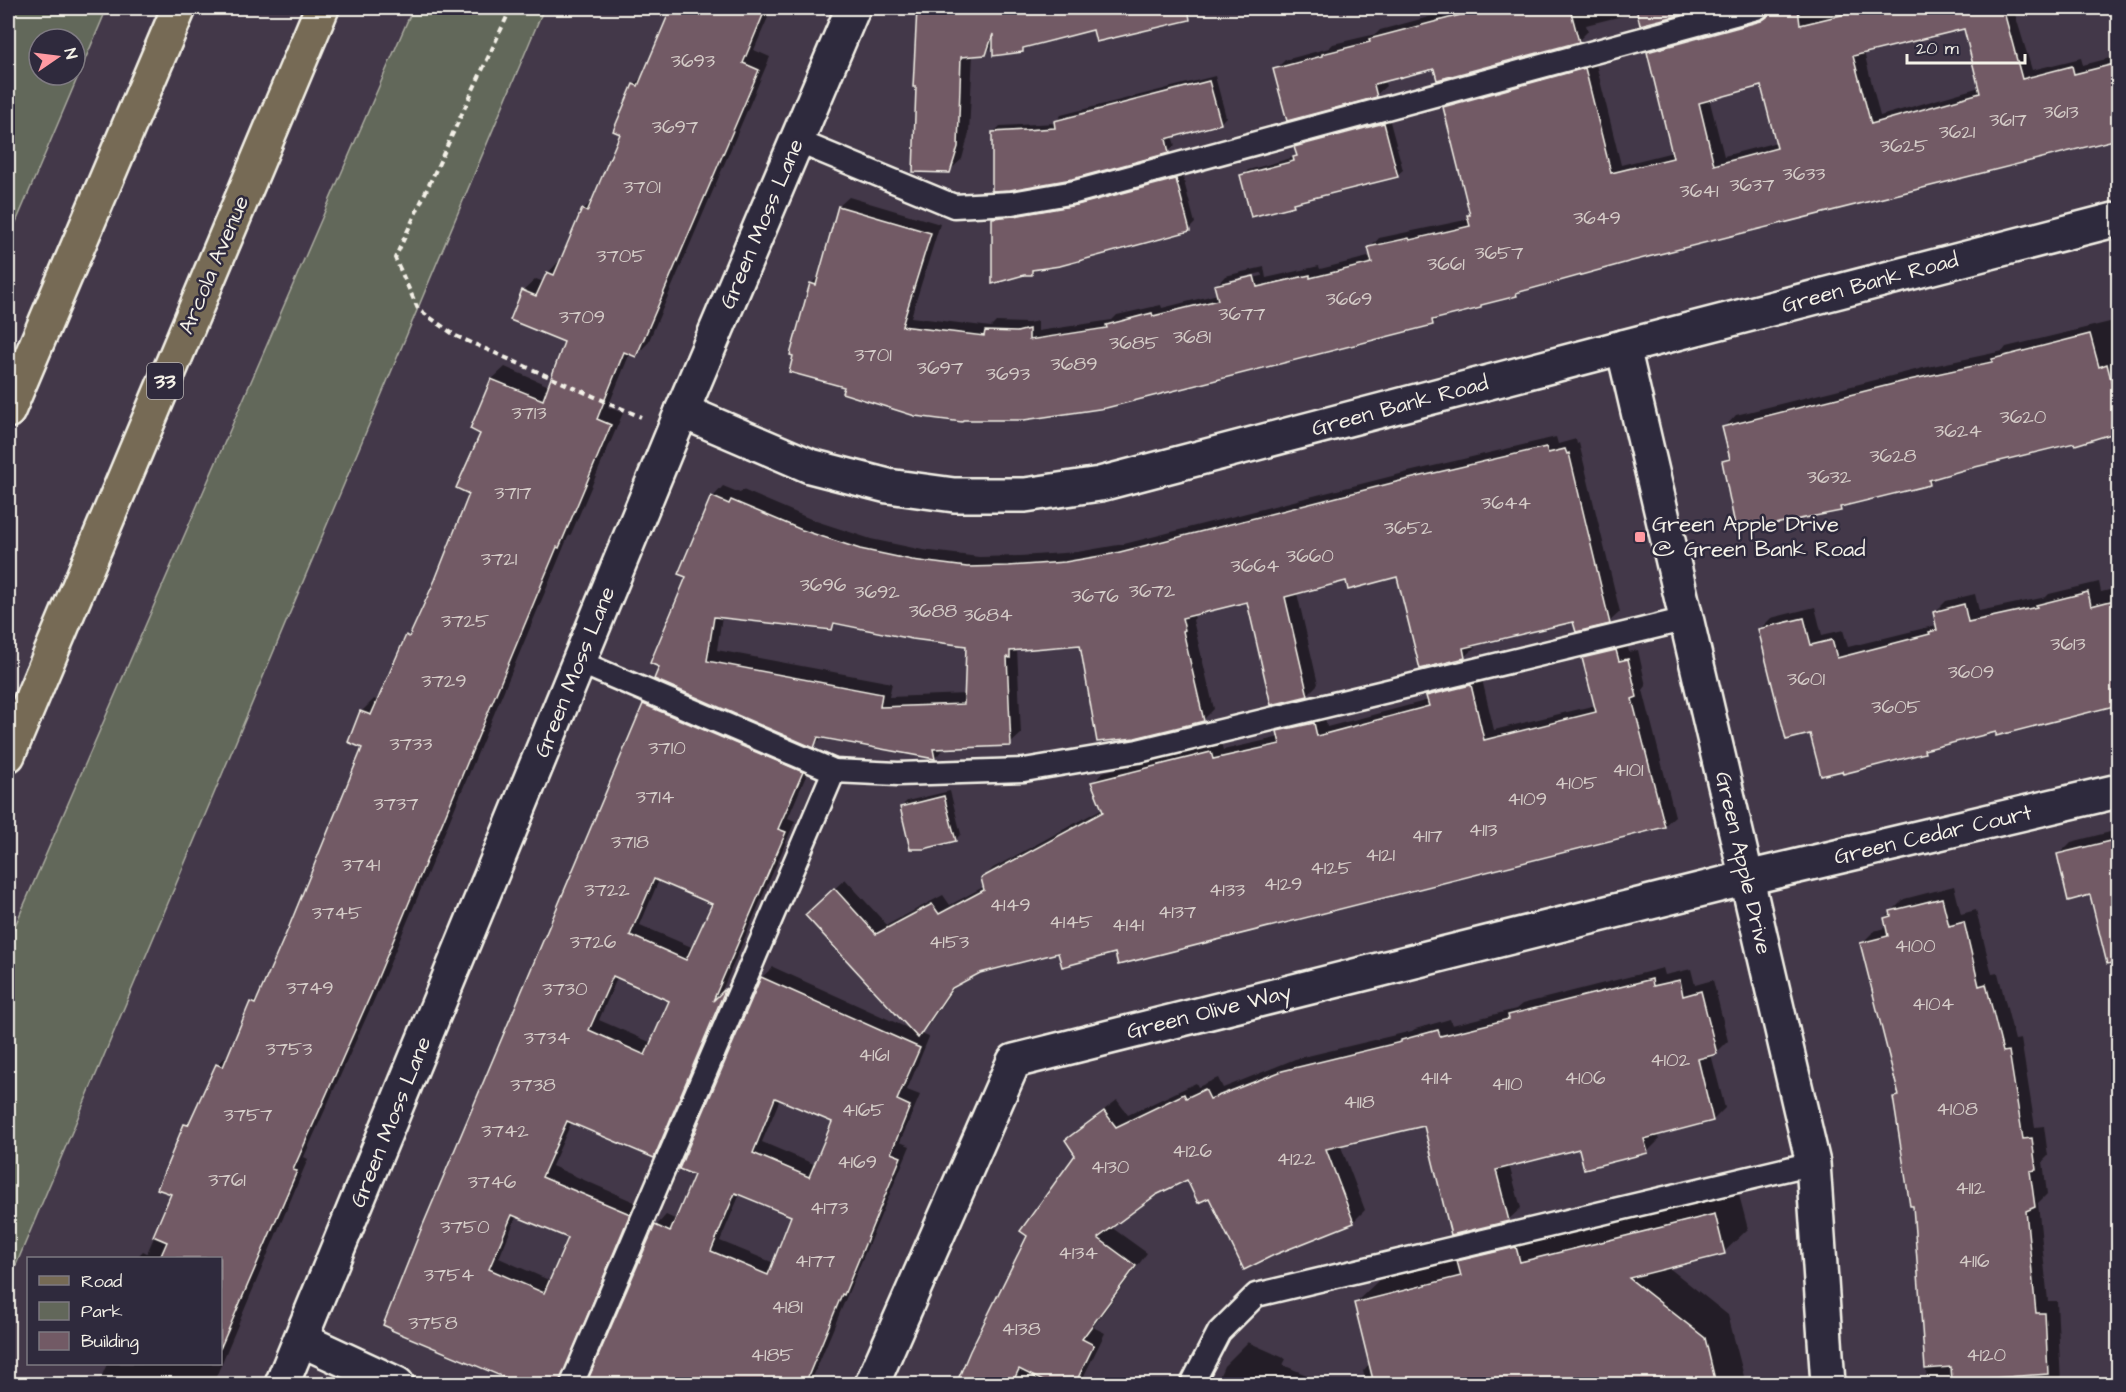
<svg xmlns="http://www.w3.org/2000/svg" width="2126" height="1392" font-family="'Architects Daughter',sans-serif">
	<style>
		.green { fill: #62675a; stroke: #abaca1; stroke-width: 1.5; fill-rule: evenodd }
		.shadow { fill: #0007; fill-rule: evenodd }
		.building { fill: #725a65; stroke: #f4f1e8; stroke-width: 1.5; fill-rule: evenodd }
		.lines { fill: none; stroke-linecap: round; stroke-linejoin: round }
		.lane-casing { stroke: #f4f1e8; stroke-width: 27 }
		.street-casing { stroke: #f4f1e8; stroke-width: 38 }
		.secondary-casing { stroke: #f4f1e8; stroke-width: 38 }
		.primary-casing { stroke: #f4f1e8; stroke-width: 38 }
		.path { stroke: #f4f1e8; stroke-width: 4; stroke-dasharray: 6 4.5; stroke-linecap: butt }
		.lane { stroke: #2f2a3d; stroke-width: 22 }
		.street { stroke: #2f2a3d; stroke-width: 33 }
		.secondary { stroke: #2f2a3d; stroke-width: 33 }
		.primary { stroke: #766a54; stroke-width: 33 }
		.poi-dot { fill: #ff9aa2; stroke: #2f2a3d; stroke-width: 2 }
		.labels { text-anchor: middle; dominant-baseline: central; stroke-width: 5; stroke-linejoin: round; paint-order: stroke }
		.number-label { font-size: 20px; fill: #d4cbc7 }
		.shield { fill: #2f2a3d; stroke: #b9b5b5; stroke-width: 1.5 }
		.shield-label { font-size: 21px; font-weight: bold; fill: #f4f1e8 }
		.street-label { font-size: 22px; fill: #f4f1e8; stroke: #2f2a3d }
		.poi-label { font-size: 22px; fill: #f4f1e8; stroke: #2f2a3d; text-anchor: start }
	</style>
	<rect width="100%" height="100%" fill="#433849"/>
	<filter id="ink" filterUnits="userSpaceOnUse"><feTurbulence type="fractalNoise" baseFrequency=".0167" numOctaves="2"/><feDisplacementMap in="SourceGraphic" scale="12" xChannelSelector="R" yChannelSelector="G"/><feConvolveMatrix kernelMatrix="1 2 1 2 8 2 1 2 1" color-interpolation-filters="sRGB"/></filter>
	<g filter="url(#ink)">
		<!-- green -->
		<g class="green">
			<path d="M8 8H107L8 241ZM39 39H75V75H39Z"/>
			<path d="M413 8H544L8 1284V942Z"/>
		</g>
		<!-- shadow -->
		<g class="shadow">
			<path d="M660 8H772L754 50 770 57 648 343 636 355 630 353 608 407 623 413 571 534 568 537 383 980 304 1157 308 1159 213 1384H98L107 1364H220V1258H136L143 1251 147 1253 173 1194 186 1125 194 1116 217 1064 231 1053 252 1003 261 994 364 747 350 741 361 712 374 699 378 701 407 636 415 628 436 580 471 493 482 433 472 429 492 379 505 367 549 386 566 341 523 291 536 279 544 282 548 273 560 260 583 210 593 200 622 133 634 85 644 74 670 12Z"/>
			<path d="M918 8H1164L1028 45 1023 50 994 45 986 53 973 54 969 133 962 159 949 171 918 86H914Z"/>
			<path d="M1462 8H1701L1641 24 1638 12 1586 25 1588 31 1578 41 1435 67 1384 80 1386 86 1376 95 1275 70 1285 60 1329 48 1333 44 1376 34 1380 30Z"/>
			<path d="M1771 8H2041L2015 14 2032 70 2081 58 2083 65 2118 56V138L1632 260 1521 290 1516 294 1485 302 1481 306 1440 316 1433 323 846 386 811 284 820 275 839 206 849 197 940 224 911 317 991 327 996 322 1028 323 1038 321V331L1112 320 1117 315 1161 305 1162 308 1218 294 1216 286 1225 276 1264 267 1266 278 1319 266 1320 269 1372 256 1370 248 1379 238 1470 219 1469 216 1472 213 1445 107 1455 97 1595 60 1621 165 1673 152 1649 52 1658 43 1771 12ZM1965 27 1980 87 1880 116 1864 52ZM1762 85 1777 142 1724 156 1709 98ZM1261 273 1262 276 1225 284V281Z"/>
			<path d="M1215 76 1226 117 1220 123 1172 136 1175 145 1169 151 1072 177 994 132 1000 126 1056 123 1061 115Z"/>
			<path d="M1389 118 1403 170 1397 175 1297 201 1293 205 1242 176 1248 170 1295 157 1298 155 1296 147 1302 141Z"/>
			<path d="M1182 174 1195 223 1189 229 1038 268 1031 274 994 218 999 212Z"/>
			<path d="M2118 320V430L1937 476 1929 484 1845 504 1840 509 1724 462 1731 455 1724 428 1736 415 1923 368 2003 351 2006 347Z"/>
			<path d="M1556 437 1558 444 1576 439 1577 444 1579 443 1620 612 1609 622 1574 620 1474 644 1475 647 1464 657 1398 576 1347 579 1297 593 1318 684 1307 695 1248 600 1193 614 1195 618 1193 620 1214 709 1203 720 1081 643 1017 648 1021 734 1010 744 946 747 935 758 823 737 813 746 656 679 713 497 723 486 740 493 743 490 813 520 871 539 923 550 979 557 1020 556 1077 552 1124 544 1408 472ZM722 616 831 629 838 622 967 644 966 694 889 697 892 683 717 650Z"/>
			<path d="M2099 582 2101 592 2118 588V703L2036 725 1997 730 1929 747 1924 752 1811 732 1759 630 1771 618 1815 607 1822 635 1843 630 1848 647 1937 625 1935 612 1946 601 1975 594 1979 611 2046 597 2049 594Z"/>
			<path d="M1626 640 1629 652 1638 650 1646 686 1643 690 1675 816 1664 826 1116 951H1059L980 971 957 983 928 1026 921 1034 929 1037 907 1090 920 1095 900 1142 910 1146 810 1384H588L656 1226 666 1215 677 1220 696 1175 762 977 773 967 912 1030 817 905 845 879 887 925 943 895 950 905 985 886 983 878 993 868 1103 808 1093 783 1103 772 1221 743 1223 750 1280 737 1279 732 1289 722 1324 713 1327 727 1429 700 1428 696 1438 686 1481 675 1494 730 1596 705 1584 659 1594 648ZM780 1099 834 1121 816 1165 762 1142ZM740 1194 793 1216 774 1263 720 1241Z"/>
			<path d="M655 694 812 762 788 818 795 821 720 995 734 983 664 1146 654 1156 572 1121 552 1166 639 1204 575 1384H524L393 1330 644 705ZM659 880 714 904 694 948 640 925ZM618 976 671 1000 652 1043 599 1020ZM517 1215 570 1237 551 1281 499 1258Z"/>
			<path d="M950 791 961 834 955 840 901 807 907 801Z"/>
			<path d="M2118 830V944L2113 923 2059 854 2071 842Z"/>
			<path d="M1954 886 1961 914 1976 910 1992 974 1998 973 2015 1040 2021 1039 2035 1127 2044 1126 2048 1156 2043 1161 2047 1194 2038 1203 2048 1301H2057L2061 1384H1927L1914 1204 1895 1098 1900 1093 1862 943 1874 931 1888 927 1885 918 1904 899Z"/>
			<path d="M1663 968 1665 975 1691 969 1695 985 1713 980 1728 1041 1716 1053 1711 1054 1725 1108 1713 1120 1657 1134 1659 1140 1647 1152 1580 1147 1509 1165 1521 1208 1508 1220 1425 1124 1340 1144 1365 1210 1353 1222 1210 1196 1188 1178 1155 1194 1111 1227 1147 1253 1093 1327 1105 1333 1080 1384H958L972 1351 1077 1155 1067 1141 1079 1129 1117 1100 1128 1115 1196 1083 1198 1087 1218 1078 1223 1088 1295 1059 1412 1031 1415 1029 1450 1019 1452 1025 1516 1009 1522 1004Z"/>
			<path d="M1738 1191 1748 1229 1724 1252 1668 1267 1728 1315 1746 1384H1366L1363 1371 1370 1363 1355 1303 1379 1280 1462 1259 1483 1238 1540 1224 1543 1239Z"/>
			<path d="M1248 1342 1286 1359 1283 1365 1328 1384H1216L1224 1366Z"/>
		</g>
		<!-- building -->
		<g class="building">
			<path d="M671 8H766L743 63 759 70 636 357 624 352 597 419 611 425 559 548 557 547 371 994 293 1170 297 1171 220 1349V1258H160L167 1242 153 1236 171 1194 157 1189 184 1124 188 1125 216 1064 223 1067 250 1002 255 1004 288 929 362 748 348 742 360 711 371 715 406 635 409 637 435 580 469 494 456 488 480 434 470 429 491 379 543 400 564 342 510 320 522 290 536 296 547 272 554 275 582 209 587 212 620 134 613 131 633 84 638 86Z"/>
			<path d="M917 8H1188L1190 20 1096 42 1093 30 1023 48V52L993 56V34L986 55 961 57 958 147 950 173 913 172 916 87H913Z"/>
			<path d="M1487 8H1570L1579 42 1437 80 1434 69 1375 84 1374 85 1377 97 1287 121 1273 69 1322 56V54L1370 42 1369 39Z"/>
			<path d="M1636 8H1707L1640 25Z"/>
			<path d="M1770 8H1798L1800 25 1870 8H2003L2022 79 2072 66 2074 74 2118 63V139L1632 261 1516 293 1517 296 1481 305V308L1432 320 1433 325 1106 408 1024 420H963L962 422 915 416 842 393 844 387 789 372 793 356 790 355 810 283 816 285 838 206 931 233 902 326 984 336 985 331 1017 332 1029 329V340L1107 328 1106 325 1152 313 1153 316 1218 300 1214 285 1254 276 1257 287 1310 275V278L1372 263 1368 247 1409 238 1410 240 1470 226 1467 215H1470L1443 107 1585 68 1611 173 1673 158 1647 52 1761 21 1767 17ZM1964 29 1980 93 1871 124 1853 56ZM1761 86 1777 148 1714 165 1699 103Z"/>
			<path d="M1209 81 1221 124 1166 139 1169 153 1072 179 1010 190 992 191V132L1055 128 1054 121Z"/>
			<path d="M1384 123 1398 177 1293 203 1294 206 1251 217 1240 175 1294 161 1293 157 1297 156 1294 147Z"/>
			<path d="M1176 179 1190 231 1060 266 1032 270V275H1024L992 284V218L1014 216 1077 205Z"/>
			<path d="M2090 334 2099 367 2107 364 2118 407V432L2075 445 2074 443 1967 469 1929 480 1930 485 1840 507 1841 511 1764 526V523L1736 530 1722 461 1730 459 1722 427 1909 380 1992 362V359Z"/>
			<path d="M1546 447 1548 453 1565 449 1567 454 1569 453 1610 624 1576 632 1573 622 1463 648 1465 658 1420 669 1397 577 1348 590 1346 581 1285 597 1308 696 1271 705 1247 602 1182 618 1185 630 1183 631 1204 721 1135 738 1097 742 1080 645 1010 651V658L1007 657 1011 746 933 749 935 759 818 737 814 748 654 679 659 667 650 663 686 577 678 574 711 496 729 504 731 500 802 530 860 549 912 560 967 567 1008 566 1065 562 1112 554 1396 482ZM714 617 832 630 834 623 912 639 966 646 964 704 880 707 882 694 707 661Z"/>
			<path d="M2088 592 2091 606 2118 599V705L1996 736V732L1924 750 1925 753 1843 774 1842 771 1821 776 1810 734 1786 740 1758 629 1804 618 1811 645 1832 640 1837 658 1930 634 1929 632 1937 630 1933 612 1964 604 1968 622 2037 607 2036 605Z"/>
			<path d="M1616 650 1619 661 1628 659 1637 697 1632 699 1665 827 1118 965 1115 953 1062 967 1058 953 980 973 952 988 918 1038 805 915 834 888 876 934 932 904 939 914 984 890 981 878 1103 812 1091 782 1211 752 1213 759 1280 744 1277 731 1314 723 1317 736 1429 706 1426 696 1471 685 1484 740 1596 712 1582 658Z"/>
			<path d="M643 704 803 772 778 829 786 832 713 1001 726 988 654 1158 567 1121 542 1177 630 1214 559 1384H520L391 1330 392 1329 383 1325 420 1232ZM654 879 712 904 686 960 630 935ZM613 976 669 1001 645 1055 589 1030ZM512 1215 568 1238 544 1293 489 1269Z"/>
			<path d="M944 796 956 841 924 849H910L900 807Z"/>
			<path d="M2118 839V962L2107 964 2090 895 2068 901 2057 854Z"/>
			<path d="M1942 898 1949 926 1964 922 1979 986 1986 984 2003 1052 2009 1051 2023 1139 2032 1138 2036 1170 2030 1171 2035 1207 2026 1211 2036 1313H2045L2048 1374 1952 1381 1951 1367 1925 1369 1913 1206H1910L1893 1097 1899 1096 1860 943 1888 936 1884 918 1891 916 1890 911Z"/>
			<path d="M761 977 920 1048 897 1100 910 1106 891 1153 901 1157 844 1295 842 1294 805 1384H586L655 1225 670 1232 694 1175 679 1169ZM775 1098 832 1122 809 1177 753 1153ZM735 1193 791 1216 768 1275 711 1251Z"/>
			<path d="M1652 979 1653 986 1680 980 1683 996 1701 991 1717 1054 1698 1059 1713 1121 1644 1139 1648 1153 1584 1169 1579 1149 1496 1170 1509 1221 1451 1235 1424 1126 1326 1149 1354 1223 1274 1255 1244 1270 1209 1198 1198 1203 1187 1180 1156 1195 1098 1238 1136 1266 1082 1339 1094 1345 1075 1384H1049L1019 1369 1012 1384H956L970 1351 1027 1236 1020 1231 1075 1155 1065 1140 1104 1111 1116 1127 1184 1094 1186 1098 1205 1089 1210 1099 1282 1071 1401 1042V1040L1438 1030 1440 1036 1509 1019 1508 1015Z"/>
			<path d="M1715 1214 1725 1254 1629 1278 1705 1338 1716 1384H1374L1354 1303 1461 1276 1457 1261 1516 1247 1520 1262Z"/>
		</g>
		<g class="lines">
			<!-- lane casing -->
			<g class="lane-casing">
				<g id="lane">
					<path d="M797 141 954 206 1012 203 1075 192 1757 8"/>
					<path d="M579 662 834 771 898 774 1024 770 1138 751 1687 619"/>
					<path d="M572 1384 834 771"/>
					<path d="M1192 1384 1219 1332 1256 1295 1813 1163"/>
				</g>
			</g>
			<!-- street casing -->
			<g class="street-casing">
				<g id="street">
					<path d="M682 411 810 466 888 486 954 495H1025L1100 484 1623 347"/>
					<path d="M302 1340 397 1384"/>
					<path d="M282 1384 682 411 853 8"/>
					<path d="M872 1384 1014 1061 1747 878 2118 791"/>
				</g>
			</g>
			<!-- secondary casing -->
			<g class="secondary-casing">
				<path id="secondary" d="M1828 1384 1813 1163 1623 347 2118 219"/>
			</g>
			<!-- primary casing -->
			<g class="primary-casing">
				<g id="primary">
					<path d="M8 411 179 8"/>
					<path d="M8 755 322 8"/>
				</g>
			</g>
			<!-- path -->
			<path class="path" d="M511 8 395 258 418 309 456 336 641 417"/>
			<!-- lane -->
			<use href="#lane" class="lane"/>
			<!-- street -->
			<use href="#street" class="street"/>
			<!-- secondary -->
			<use href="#secondary" class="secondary"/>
			<!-- primary -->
			<use href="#primary" class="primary"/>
		</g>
	</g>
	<!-- markers -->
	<rect class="poi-dot" x="1634" y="531" width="12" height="12" rx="3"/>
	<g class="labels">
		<!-- number labels -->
		<g class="number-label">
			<text x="693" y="61">3693</text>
			<text x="2061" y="112">3613</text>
			<text x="2008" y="120">3617</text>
			<text x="675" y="127">3697</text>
			<text x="1957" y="132">3621</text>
			<text x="1904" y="146">3625</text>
			<text x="1804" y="174">3633</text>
			<text x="1752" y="185">3637</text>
			<text x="642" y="187">3701</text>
			<text x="1699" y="191">3641</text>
			<text x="1597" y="218">3649</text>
			<text x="1499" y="253">3657</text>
			<text x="621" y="256">3705</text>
			<text x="1446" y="264">3661</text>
			<text x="1349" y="299">3669</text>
			<text x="1242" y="314">3677</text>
			<text x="582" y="317">3709</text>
			<text x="1192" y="337">3681</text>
			<text x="1134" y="343">3685</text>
			<text x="873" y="355">3701</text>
			<text x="1074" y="364">3689</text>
			<text x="940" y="368">3697</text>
			<text x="1008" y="374">3693</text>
			<text x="529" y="413">3713</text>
			<text x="2023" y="417">3620</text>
			<text x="1958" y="431">3624</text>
			<text x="1893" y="456">3628</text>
			<text x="1829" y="477">3632</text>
			<text x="513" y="493">3717</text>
			<text x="1506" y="503">3644</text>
			<text x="1408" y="528">3652</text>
			<text x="1310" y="556">3660</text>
			<text x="499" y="559">3721</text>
			<text x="1255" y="566">3664</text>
			<text x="823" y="585">3696</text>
			<text x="1152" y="591">3672</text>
			<text x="877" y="592">3692</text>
			<text x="1095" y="596">3676</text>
			<text x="933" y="611">3688</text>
			<text x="988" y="615">3684</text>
			<text x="465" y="621">3725</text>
			<text x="2068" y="644">3613</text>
			<text x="1971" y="672">3609</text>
			<text x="1806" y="679">3601</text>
			<text x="444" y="681">3729</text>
			<text x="1896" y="707">3605</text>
			<text x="411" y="744">3733</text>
			<text x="667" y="748">3710</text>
			<text x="1628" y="770">4101</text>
			<text x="1576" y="783">4105</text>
			<text x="655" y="797">3714</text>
			<text x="1527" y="799">4109</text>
			<text x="396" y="804">3737</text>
			<text x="1483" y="830">4113</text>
			<text x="1427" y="836">4117</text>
			<text x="630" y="842">3718</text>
			<text x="1380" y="855">4121</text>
			<text x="361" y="865">3741</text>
			<text x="1331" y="868">4125</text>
			<text x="1283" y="884">4129</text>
			<text x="607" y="890">3722</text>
			<text x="1227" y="890">4133</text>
			<text x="1010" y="905">4149</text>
			<text x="1177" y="912">4137</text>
			<text x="337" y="913">3745</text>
			<text x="1071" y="922">4145</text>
			<text x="1128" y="925">4141</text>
			<text x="593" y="942">3726</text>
			<text x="949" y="942">4153</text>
			<text x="1915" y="946">4100</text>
			<text x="310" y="988">3749</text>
			<text x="565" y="989">3730</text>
			<text x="1933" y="1004">4104</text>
			<text x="547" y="1038">3734</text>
			<text x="289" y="1049">3753</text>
			<text x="874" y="1055">4161</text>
			<text x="1670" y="1060">4102</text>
			<text x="1436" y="1078">4114</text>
			<text x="1585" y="1078">4106</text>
			<text x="1507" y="1084">4110</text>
			<text x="533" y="1085">3738</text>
			<text x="1359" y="1102">4118</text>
			<text x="1957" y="1109">4108</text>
			<text x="863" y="1110">4165</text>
			<text x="248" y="1115">3757</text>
			<text x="505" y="1131">3742</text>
			<text x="1192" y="1151">4126</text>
			<text x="1296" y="1159">4122</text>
			<text x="857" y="1162">4169</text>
			<text x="1110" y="1167">4130</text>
			<text x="227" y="1180">3761</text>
			<text x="492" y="1182">3746</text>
			<text x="1970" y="1188">4112</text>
			<text x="829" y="1208">4173</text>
			<text x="465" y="1227">3750</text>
			<text x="1078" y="1253">4134</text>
			<text x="815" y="1261">4177</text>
			<text x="1974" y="1261">4116</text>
			<text x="449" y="1275">3754</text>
			<text x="787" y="1307">4181</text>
			<text x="433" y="1323">3758</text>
			<text x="1021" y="1329">4138</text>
			<text x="772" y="1355">4185</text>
			<text x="1986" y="1355">4120</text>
		</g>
		<!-- shield labels -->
		<rect class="shield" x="147" y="363" width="36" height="36" rx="4.5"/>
		<g class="shield-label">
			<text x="165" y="381">33</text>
		</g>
		<!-- street labels -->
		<g class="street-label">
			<text transform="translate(762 224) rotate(-67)">Green Moss Lane</text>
			<text transform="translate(214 265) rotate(-67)">Arcola Avenue</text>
			<text transform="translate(1870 283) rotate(-15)">Green Bank Road</text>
			<text transform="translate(1400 406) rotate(-15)">Green Bank Road</text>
			<text transform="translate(575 672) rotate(-68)">Green Moss Lane</text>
			<text transform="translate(1933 835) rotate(-13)">Green Cedar Court</text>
			<text transform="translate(1743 863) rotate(77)">Green Apple Drive</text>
			<text transform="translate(1209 1012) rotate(-14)">Green Olive Way</text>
			<text transform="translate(391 1122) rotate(-68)">Green Moss Lane</text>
		</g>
		<!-- poi labels -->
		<g class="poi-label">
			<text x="1652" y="524">Green Apple Drive<tspan x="1652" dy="25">@ Green Bank Road</tspan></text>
		</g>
	</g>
	<!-- margin -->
	<rect width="2126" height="1392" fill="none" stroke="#2f2a3d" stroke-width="30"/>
	<rect x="15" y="15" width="2096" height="1362" fill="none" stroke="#f4f1e8" stroke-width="2" filter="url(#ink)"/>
	<!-- legend -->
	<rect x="27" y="1257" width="195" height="108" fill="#2f2a3d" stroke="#7e7a81" stroke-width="1.5"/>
	<rect x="39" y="1276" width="30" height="9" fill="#766a54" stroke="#7e7a81" stroke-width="1.5"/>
	<text x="81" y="1287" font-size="18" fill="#f4f1e8">Road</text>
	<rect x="39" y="1302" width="30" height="18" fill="#62675a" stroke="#7e7a81" stroke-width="1.5"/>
	<text x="81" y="1317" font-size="18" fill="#f4f1e8">Park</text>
	<rect x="39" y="1332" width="30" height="18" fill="#725a65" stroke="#7e7a81" stroke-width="1.5"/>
	<text x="81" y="1347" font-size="18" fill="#f4f1e8">Building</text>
	<!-- north arrow -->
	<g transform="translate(57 57) rotate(76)"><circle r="28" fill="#2f2a3d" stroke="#7e7a81" stroke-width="1.5"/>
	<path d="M0-4.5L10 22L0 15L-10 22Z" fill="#ff9aa2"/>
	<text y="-9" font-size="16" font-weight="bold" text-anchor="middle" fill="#f4f1e8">N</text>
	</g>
	<!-- scale -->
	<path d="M1907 54v9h118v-9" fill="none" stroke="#f4f1e8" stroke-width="3"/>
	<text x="1916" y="54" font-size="18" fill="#f4f1e8" stroke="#2f2a3d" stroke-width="4.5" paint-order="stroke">20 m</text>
</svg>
